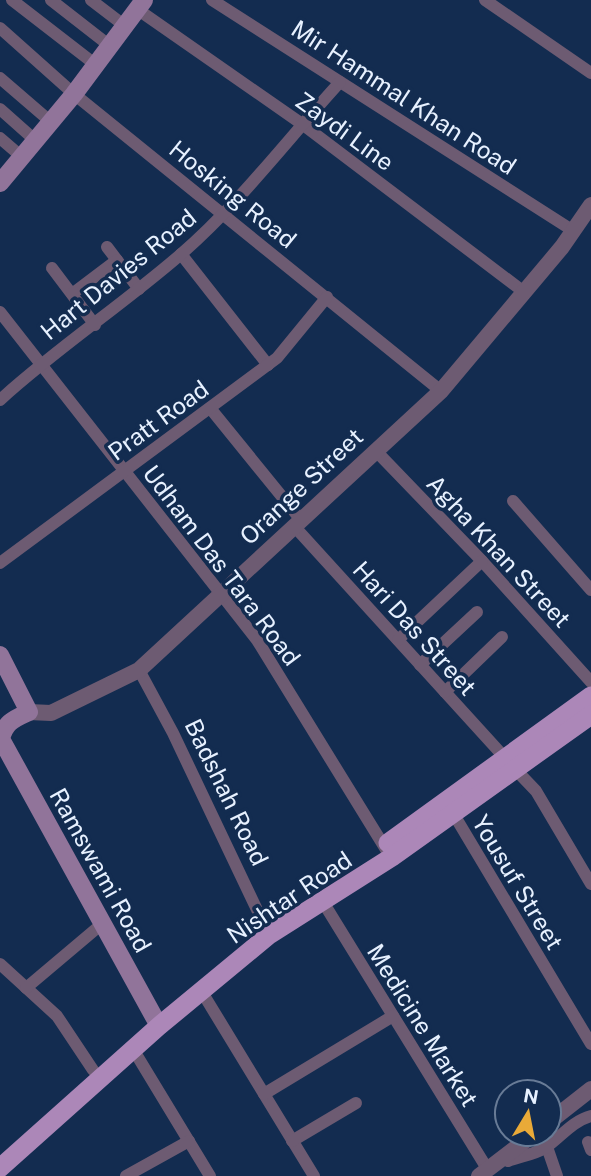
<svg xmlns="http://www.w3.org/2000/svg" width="591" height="1176" font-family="'Public Sans',sans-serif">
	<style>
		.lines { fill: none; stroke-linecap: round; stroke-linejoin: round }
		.minor { stroke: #6d5b72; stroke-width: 12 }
		.tertiary { stroke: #6d5b72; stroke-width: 16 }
		.secondary { stroke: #91749a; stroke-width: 18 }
		.primary { stroke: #ac87b8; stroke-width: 19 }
		.labels { text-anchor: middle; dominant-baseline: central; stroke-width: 7; stroke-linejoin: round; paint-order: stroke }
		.street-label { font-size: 24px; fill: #e7f1ff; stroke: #132c50 }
	</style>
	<rect width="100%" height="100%" fill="#132c50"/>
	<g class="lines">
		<!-- minor -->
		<g class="minor">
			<path d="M12 0 96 65"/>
			<path d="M51 0 110 46"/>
			<path d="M91 0 125 26"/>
			<path d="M212 0 572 230"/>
			<path d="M485 0 591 73"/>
			<path d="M137 9 302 124 524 292"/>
			<path d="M0 28 74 94 441 391"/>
			<path d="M0 78 51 122"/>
			<path d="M0 109 36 141"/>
			<path d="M0 138 22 157"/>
			<path d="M107 247 139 289"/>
			<path d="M181 254 268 365"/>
			<path d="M52 268 95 325"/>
			<path d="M72 294 117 260"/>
			<path d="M0 312 257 640 387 851"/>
			<path d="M0 400C57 348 121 306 180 255 239 204 287 140 340 82"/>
			<path d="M210 408 301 520"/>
			<path d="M376 451 482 561 591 682"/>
			<path d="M513 501 591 590"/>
			<path d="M294 526 506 759"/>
			<path d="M0 563 277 358 327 297"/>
			<path d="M398 640 482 561"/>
			<path d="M420 665 477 612"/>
			<path d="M139 670 173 733 269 935"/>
			<path d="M445 692 502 637"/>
			<path d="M515 769 536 791 591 884"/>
			<path d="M453 813 591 1044"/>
			<path d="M323 902 488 1170"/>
			<path d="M0 964 57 1016 93 1070"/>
			<path d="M26 988 103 923"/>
			<path d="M202 992 314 1176"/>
			<path d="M133 1049 210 1176"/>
			<path d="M264 1094 393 1016"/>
			<path d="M292 1141 356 1103"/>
			<path d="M588 1142 591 1150"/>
			<path d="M547 1147 557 1176"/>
			<path d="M508 1161C519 1157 535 1154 545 1148 560 1138 572 1121 591 1116"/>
			<path d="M126 1176 189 1141"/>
		</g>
		<!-- tertiary -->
		<g class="tertiary">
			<path d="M29 712 51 713 139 670 441 391 562 247 591 205"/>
			<path d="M549 1122 591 1089"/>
			<path d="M479 1176 534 1134"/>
		</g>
		<!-- secondary -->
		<g class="secondary">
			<path d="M0 183 74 94 144 0"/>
			<path d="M0 655 29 712C14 719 5 722 1 739L159 1026"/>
		</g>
		<!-- primary -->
		<g class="primary">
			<path d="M388 843 591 696"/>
			<path d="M0 1168 159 1026 269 935 392 857 591 715"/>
		</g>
	</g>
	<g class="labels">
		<!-- street labels -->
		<g class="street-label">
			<text transform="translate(404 97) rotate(33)">Mir Hammal Khan Road</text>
			<text transform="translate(345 131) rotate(36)">Zaydi Line</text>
			<text transform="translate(233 194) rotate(39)">Hosking Road</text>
			<text transform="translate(118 274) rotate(-39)">Hart Davies Road</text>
			<text transform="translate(158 420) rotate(-36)">Pratt Road</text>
			<text transform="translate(301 486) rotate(-43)">Orange Street</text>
			<text transform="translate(499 551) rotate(47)">Agha Khan Street</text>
			<text transform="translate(222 565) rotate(53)">Udham Das Tara Road</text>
			<text transform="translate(415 628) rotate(48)">Hari Das Street</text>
			<text transform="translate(227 792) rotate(64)">Badshah Road</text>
			<text transform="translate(101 870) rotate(61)">Ramswami Road</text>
			<text transform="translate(518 882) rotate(59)">Yousuf Street</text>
			<text transform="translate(289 897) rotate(-34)">Nishtar Road</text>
			<text transform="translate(423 1025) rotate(58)">Medicine Market</text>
		</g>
	</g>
	<!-- north arrow -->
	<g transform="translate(528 1113) rotate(10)"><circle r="33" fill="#132c50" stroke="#687b96" stroke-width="2"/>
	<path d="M0-5L12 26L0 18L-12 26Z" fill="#e9aa38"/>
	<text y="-10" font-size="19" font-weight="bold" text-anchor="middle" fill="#e7f1ff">N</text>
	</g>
</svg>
